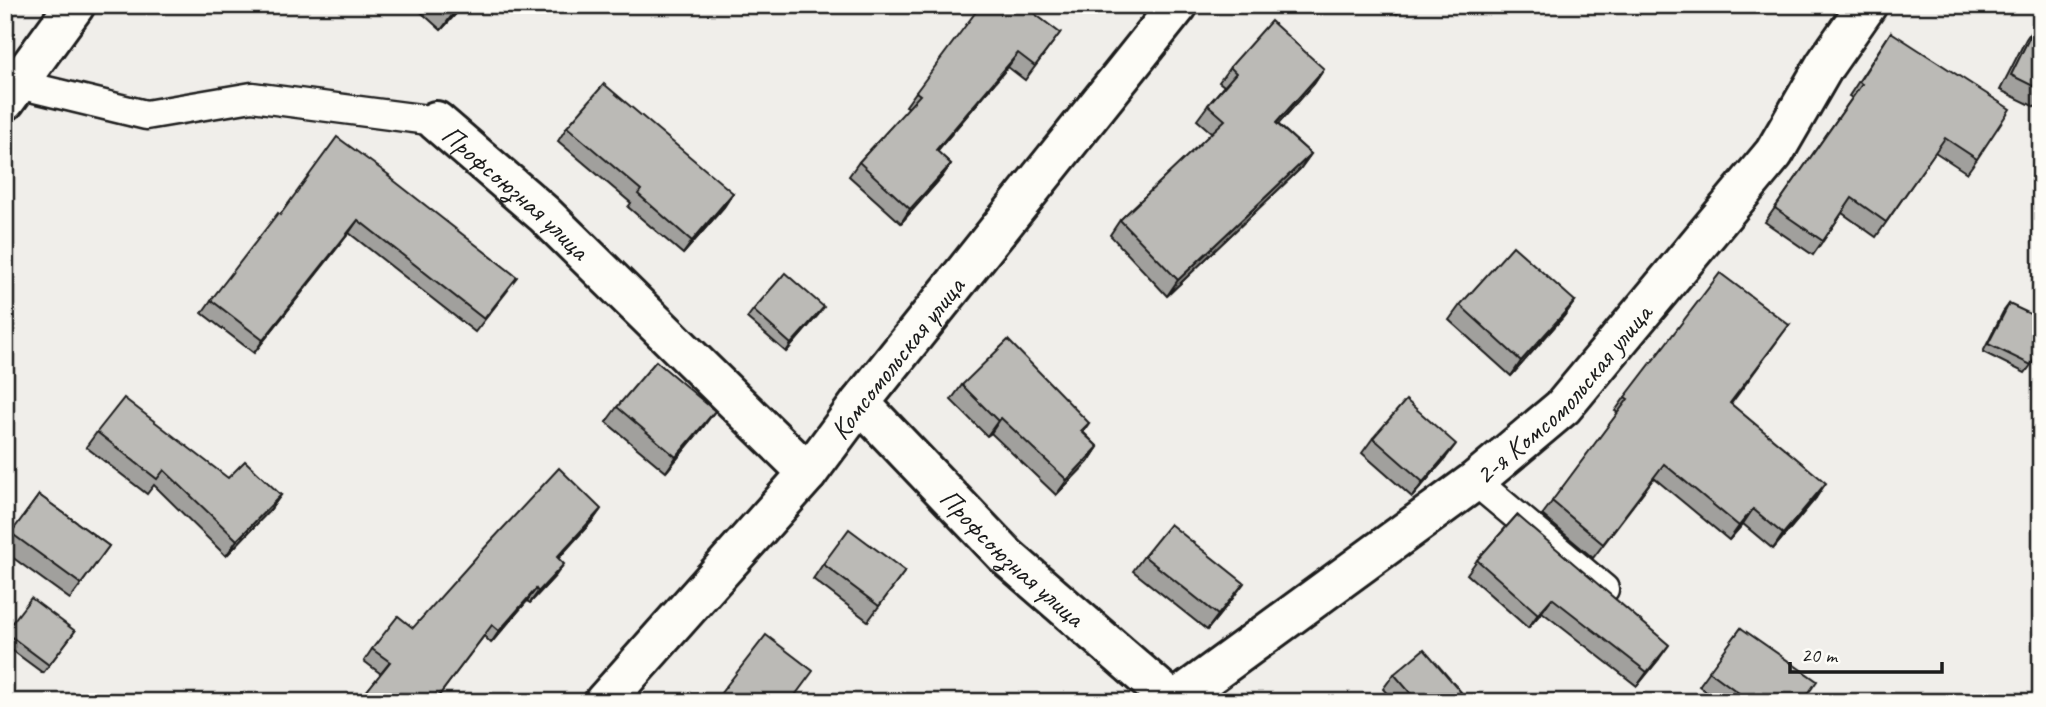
<svg xmlns="http://www.w3.org/2000/svg" width="2046" height="707" font-family="Caveat,sans-serif">
	<style>
		.lines { fill: none; stroke-linecap: round; stroke-linejoin: round }
		.lane-casing { stroke: #1c1c1c; stroke-width: 33 }
		.street-casing { stroke: #1c1c1c; stroke-width: 44 }
		.primary-casing { stroke: #1c1c1c; stroke-width: 44 }
		.lane { stroke: #fdfcf7; stroke-width: 28 }
		.street { stroke: #fdfcf7; stroke-width: 38 }
		.primary { stroke: #fdfcf7; stroke-width: 38 }
		.wall { fill: #a1a09d; stroke: #1c1c1c; stroke-width: 2 }
		.shaded-wall { fill: #83827f; stroke: #1c1c1c; stroke-width: 2 }
		.building { fill: #bbbab6; stroke: #1c1c1c; stroke-width: 2 }
		.labels { text-anchor: middle; dominant-baseline: central; stroke-width: 5; stroke-linejoin: round; paint-order: stroke }
		.street-label { font-size: 28px; fill: #1c1c1c; stroke: #fdfcf7 }
	</style>
	<rect width="100%" height="100%" fill="#f0eeea"/>
	<filter id="ink" filterUnits="userSpaceOnUse"><feTurbulence type="fractalNoise" baseFrequency=".0143" numOctaves="2"/><feDisplacementMap in="SourceGraphic" scale="14" xChannelSelector="R" yChannelSelector="G"/><feConvolveMatrix kernelMatrix="1 2 1 2 8 2 1 2 1" color-interpolation-filters="sRGB"/></filter>
	<g filter="url(#ink)">
		<g class="lines">
			<!-- lane casing -->
			<g class="lane-casing">
				<g id="lane">
					<path d="M18 84 146 115 252 97 436 121"/>
					<path d="M1475 481 1604 589"/>
				</g>
			</g>
			<!-- street casing -->
			<g class="street-casing">
				<g id="street">
					<path id="s1" d="M436 121 544 214 808 473"/>
					<path id="s2" d="M860 403 1006 556 1174 702"/>
					<path id="s3" d="M1174 701 1475 481 1563 407 1774 153 1825 65 1867 5"/>
					<path id="s4" d="M604 702 808 473 860 403 1178 5"/>
				</g>
			</g>
			<!-- primary casing -->
			<g class="primary-casing">
				<path id="primary" d="M5 101 75 5"/>
			</g>
			<!-- lane -->
			<use href="#lane" class="lane"/>
			<!-- street -->
			<use href="#street" class="street"/>
			<!-- primary -->
			<use href="#primary" class="primary"/>
		</g>
		<!-- wall -->
		<g class="wall">
			<path d="M413 5H464L441 30Z"/>
			<path d="M1385 5H1404L1397 14Z"/>
			<path d="M1963 5H1983L1977 14Z"/>
			<path d="M2036 24 2041 27V110L2000 90 2026 39Z"/>
			<path d="M1891 32 1977 159 1967 173 1935 152 1876 237 1842 213 1813 255 1765 222 1852 98 1849 96Z"/>
			<path d="M1060 33 1025 80 1008 67 937 151 951 164 941 178 901 223 849 176 859 162 909 108 906 106 916 92Z"/>
			<path d="M1230 67 1324 69 1314 84 1278 124 1311 154 1300 169 1167 296 1110 235 1120 220 1212 133 1197 120 1208 105 1224 86 1219 82Z"/>
			<path d="M567 127 733 193 724 207 683 254 628 207 631 203 558 141Z"/>
			<path d="M388 176 508 290 475 332 349 233 254 353 202 313 211 300 280 215Z"/>
			<path d="M1575 301 1564 316 1511 376 1449 320 1460 305Z"/>
			<path d="M2009 304 2031 365 2025 373 1983 352 2003 312Z"/>
			<path d="M753 310 818 315 786 352 747 318Z"/>
			<path d="M1789 325 1731 404 1816 498 1773 549 1743 524 1729 540 1654 478 1593 558 1542 515 1618 413 1615 411 1625 397Z"/>
			<path d="M962 385 1089 423 1083 432 1098 447 1088 462 1056 495 991 433 987 436 951 400Z"/>
			<path d="M617 407 704 426 666 472 606 422Z"/>
			<path d="M97 432 228 478 281 495 270 510 226 556 154 485 147 494 86 447Z"/>
			<path d="M1373 438 1445 459 1412 497 1362 453Z"/>
			<path d="M39 495 109 546 70 599 5 552V542Z"/>
			<path d="M601 509 593 520 558 558 556 575 530 603 527 601 491 643 484 636 434 702H358L381 674 364 661 372 649 413 628Z"/>
			<path d="M1517 515 1659 659 1637 686 1542 612 1528 628 1467 574 1477 560Z"/>
			<path d="M1144 556 1233 598 1207 630 1133 571Z"/>
			<path d="M823 564 905 571 868 621 813 579Z"/>
			<path d="M1741 628 1802 702H1720L1699 686Z"/>
			<path d="M5 631H75L43 673 5 645Z"/>
			<path d="M1394 674 1454 702H1394L1383 689Z"/>
		</g>
		<!-- shaded-wall -->
		<g class="shaded-wall">
			<path d="M460 5H464L441 30 455 11Z"/>
			<path d="M1018 53 1008 67 926 164 936 150Z"/>
			<path d="M1324 69 1314 84 1266 138 1276 123Z"/>
			<path d="M1311 154 1300 169 1167 296 1178 280Z"/>
			<path d="M951 164 941 178 901 223 910 209Z"/>
			<path d="M733 193 724 207 683 254 692 241Z"/>
			<path d="M358 220 349 233 254 353 263 340Z"/>
			<path d="M1575 301 1564 316 1511 376 1521 361Z"/>
			<path d="M824 307 818 315 786 352 791 344Z"/>
			<path d="M715 411 704 426 666 472 676 457Z"/>
			<path d="M1001 418 991 433 987 436 998 421Z"/>
			<path d="M1456 444 1445 459 1412 497 1423 482Z"/>
			<path d="M1098 447 1088 462 1056 495 1067 480Z"/>
			<path d="M1826 483 1816 498 1773 549 1783 534Z"/>
			<path d="M281 495 270 510 226 556 237 540Z"/>
			<path d="M601 509 593 520 549 569 557 557Z"/>
			<path d="M1753 509 1743 524 1729 540 1739 526Z"/>
			<path d="M564 564 556 575 530 603 538 592Z"/>
			<path d="M1244 583 1233 598 1207 630 1218 615Z"/>
			<path d="M536 589 527 601 491 643 499 631Z"/>
			<path d="M1552 598 1542 612 1528 628 1538 614Z"/>
			<path d="M1669 645 1659 659 1637 686 1647 672Z"/>
		</g>
		<!-- building -->
		<g class="building">
			<path d="M449 5H460L455 11Z"/>
			<path d="M981 5H1023L1060 33 1035 66 1018 53 936 150 951 164 910 209 859 162 920 95 916 92Z"/>
			<path d="M1271 21 1324 69 1276 123 1311 154 1178 280 1120 220 1225 120 1208 105 1236 73 1230 67Z"/>
			<path d="M2036 24 2041 27V90L2011 75Z"/>
			<path d="M1891 32 2010 109 1977 159 1945 138 1886 222 1852 198 1823 241 1775 208 1862 84 1859 82Z"/>
			<path d="M604 84 733 193 692 241 638 194 641 190 567 127Z"/>
			<path d="M337 137 389 175 388 176 517 277 484 319 358 220 263 340 211 300 278 213 280 215Z"/>
			<path d="M1513 246 1575 301 1521 361 1460 305Z"/>
			<path d="M785 273 824 307 791 344 753 310Z"/>
			<path d="M1720 273 1789 325 1730 403 1826 483 1783 534 1753 509 1739 526 1664 464 1603 544 1552 501 1628 399 1625 397Z"/>
			<path d="M2009 304 2041 319V346L2031 365 1988 344Z"/>
			<path d="M1008 340 1089 423 1081 431 1098 447 1067 480 1001 418 998 421 962 385Z"/>
			<path d="M656 361 715 411 676 457 617 407Z"/>
			<path d="M124 398 228 478 245 461 281 495 237 540 164 470 157 479 97 432Z"/>
			<path d="M1406 400 1456 444 1423 482 1373 438Z"/>
			<path d="M559 468 601 509 557 557 564 564 538 592 536 589 499 631 492 625 437 698 435 697 431 702H358L390 662 372 649 398 616 413 628 479 554Z"/>
			<path d="M39 495 109 546 81 584 11 533Z"/>
			<path d="M1517 515 1669 645 1647 672 1552 598 1538 614 1477 560Z"/>
			<path d="M1170 524 1244 583 1218 615 1144 556Z"/>
			<path d="M849 529 905 571 879 606 823 564Z"/>
			<path d="M31 598 75 631 49 665 5 632Z"/>
			<path d="M1741 628 1817 681 1802 702H1751L1709 671Z"/>
			<path d="M766 635 813 671 790 702H714Z"/>
			<path d="M1424 649 1461 692 1450 702H1418L1394 674Z"/>
		</g>
	</g>
	<g class="labels">
		<!-- street labels -->
		<g class="street-label">
			<text stroke="none"><textPath href="#s1" startOffset="107">Профсоюзная улица</textPath></text>
			<text stroke="none"><textPath href="#s4" startOffset="452">Комсомольская улица</textPath></text>
			<text stroke="none"><textPath href="#s3" startOffset="497">2-я Комсомольская улица</textPath></text>
			<text stroke="none"><textPath href="#s2" startOffset="217">Профсоюзная улица</textPath></text>
		</g>
	</g>
	<!-- margin -->
	<rect width="2046" height="707" fill="none" stroke="#fdfcf7" stroke-width="28"/>
	<rect x="14" y="14" width="2018" height="679" fill="none" stroke="#1c1c1c" stroke-width="2.5" filter="url(#ink)"/>
	<!-- scale -->
	<path d="M1790 662v10h152v-10" fill="none" stroke="#1c1c1c" stroke-width="3.5"/>
	<text x="1801" y="662" font-size="21" fill="#1c1c1c" stroke="#fdfcf7" stroke-width="5" paint-order="stroke">20 m</text>
</svg>
